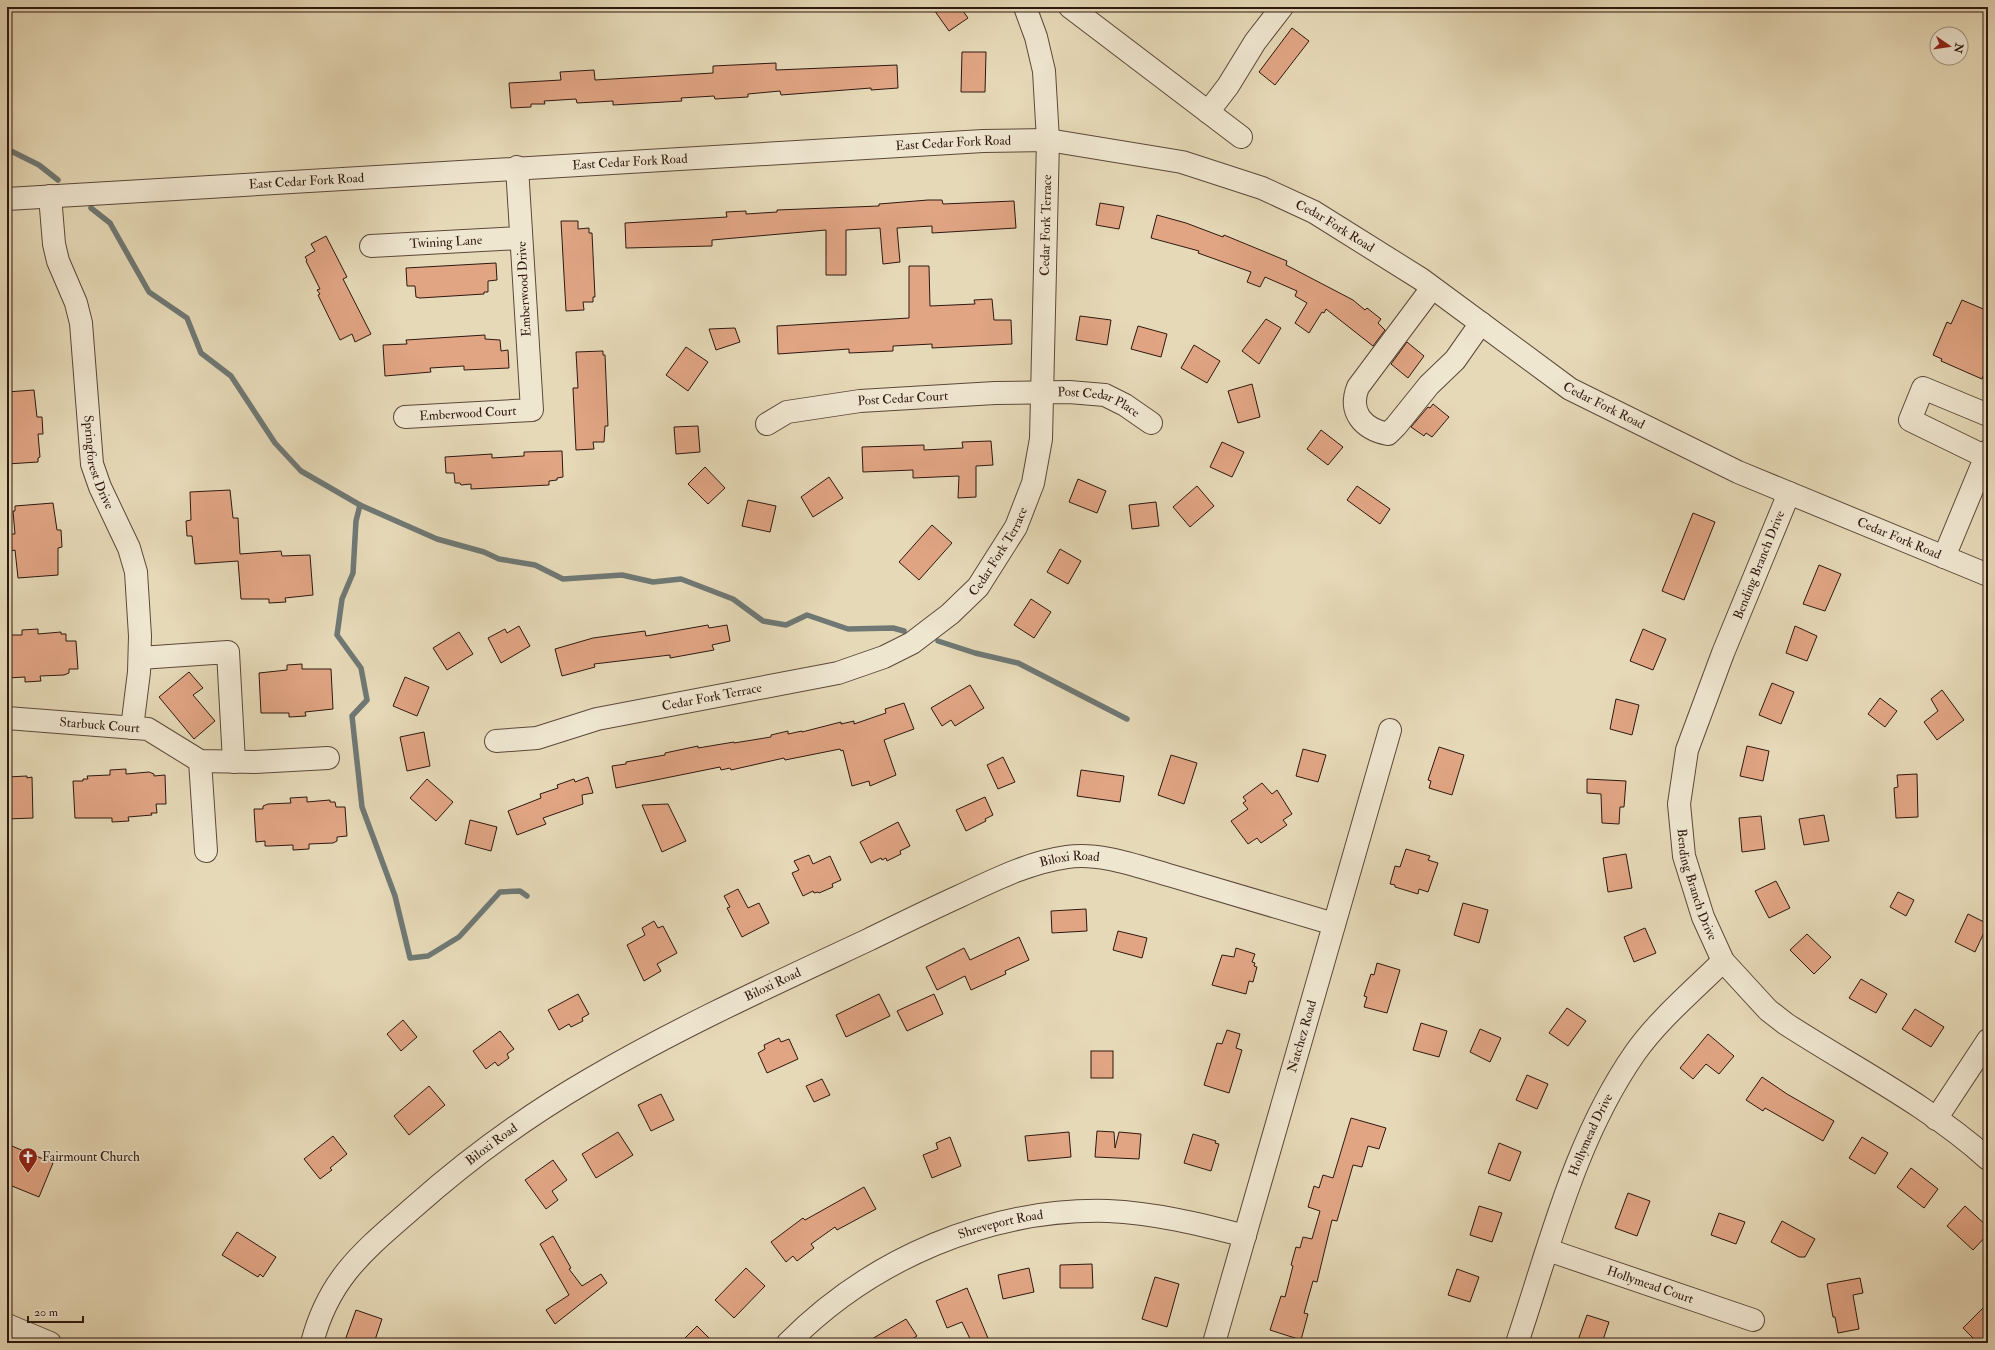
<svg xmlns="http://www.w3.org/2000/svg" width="1995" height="1350" font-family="'IM FELL Double Pica',serif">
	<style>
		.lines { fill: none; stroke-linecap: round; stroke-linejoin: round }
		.stream { stroke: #6f7874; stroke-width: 5.5 }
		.building { fill: #e1a584; stroke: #2e180f }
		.minor-casing { stroke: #5c4839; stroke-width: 24 }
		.minor { stroke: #efe6d0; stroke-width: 22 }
		.labels { text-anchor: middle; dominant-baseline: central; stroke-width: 3.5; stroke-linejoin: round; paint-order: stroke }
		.street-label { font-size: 13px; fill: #2e180f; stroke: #efe6d0 }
		.poi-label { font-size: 13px; fill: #2e180f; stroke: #efe6d0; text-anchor: start }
	</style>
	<rect width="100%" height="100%" fill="#e6d9b7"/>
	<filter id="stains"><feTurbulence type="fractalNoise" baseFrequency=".005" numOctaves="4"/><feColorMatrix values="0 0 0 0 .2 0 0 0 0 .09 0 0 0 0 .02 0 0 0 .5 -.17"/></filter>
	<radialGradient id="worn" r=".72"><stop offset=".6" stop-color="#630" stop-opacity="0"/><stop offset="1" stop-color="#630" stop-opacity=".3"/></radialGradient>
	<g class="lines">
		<!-- stream -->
		<g class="stream">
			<path d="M7 149 39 165 58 180"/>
			<path d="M91 208 110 223 149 292 187 318 201 353 231 376 275 443 301 471 360 505 437 539 484 552 499 559 535 565 563 579 622 575 653 582 681 579 733 599 763 621 786 625 807 615 848 629 893 628 904 631"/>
			<path d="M360 505 356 521 353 573 342 599 337 635 361 668 367 700 352 716 362 807 395 896 410 958 428 956 459 937 500 892 520 891 527 896"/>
			<path d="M938 641 975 653 1018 663 1127 719"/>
		</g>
	</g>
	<!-- building -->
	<g class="building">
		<path d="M932 7H960L968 18 949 31Z"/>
		<path d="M1292 28 1309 41 1275 85 1259 72Z"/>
		<path d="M962 52H986L985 92H961Z"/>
		<path d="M776 63V70L897 65 898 88 871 90V88L781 95 780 91 748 94V97L715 99 714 96 681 98 682 101 613 105V101L577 103 576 99 544 101 545 104H531V107L511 108 509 83 561 80 560 72 594 70 595 80 713 73V66Z"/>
		<path d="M928 200H942L943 204 1014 201 1016 228 932 233V226L897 228 900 262 883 264 880 228 846 230V275H826V230L712 240V246L626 248 625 223 727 217 726 212 746 211V214L777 212V210L879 206V204Z"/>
		<path d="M1100 203 1124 207 1119 229 1096 225Z"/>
		<path d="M1157 215 1186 223 1223 237 1224 235 1287 261 1286 265 1353 300 1365 310 1367 308 1381 319 1378 323 1385 330 1373 346 1326 309 1324 313 1322 312 1309 333 1295 323 1307 303 1295 296 1297 291 1265 277 1260 287 1247 282 1251 272 1198 253 1199 251 1151 238Z"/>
		<path d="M561 221H578V229L589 228V233H592L595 297H593V302H583L584 310 566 311Z"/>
		<path d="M326 236 347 277 343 279 371 334 355 342 352 334 340 340 318 295 320 294 317 290 320 289 306 261 307 260 305 257 315 251 311 244Z"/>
		<path d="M496 263 497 280 488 281V292H484V294L420 298 416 297 415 286H407L406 268Z"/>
		<path d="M909 266H929L930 306 975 304 974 300 992 299 994 320H1011L1012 344 932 348V344L893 346V351L849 353V349L778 354 777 326 909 318Z"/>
		<path d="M1962 300 1988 311V378L1983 376 1982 379 1941 361 1942 359 1933 355 1947 322 1951 324Z"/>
		<path d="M1080 316 1111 320 1107 345 1076 340Z"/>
		<path d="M1266 319 1281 328 1259 364 1242 351Z"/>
		<path d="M1138 326 1167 334 1161 357 1131 349Z"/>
		<path d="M735 328 740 342 716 350 709 329Z"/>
		<path d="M485 335V339L500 340 501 351 508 350 509 368 464 370V366L430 368 431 372 385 376 383 345 407 344 406 340Z"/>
		<path d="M1407 342 1424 356 1408 378 1391 364Z"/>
		<path d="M1194 345 1220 361 1207 383 1181 368Z"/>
		<path d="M686 347 708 362 688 391 666 375Z"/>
		<path d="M603 351V355H605L608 426H605L604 442H593L594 449 576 450 573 388H578L576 352Z"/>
		<path d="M1252 384 1260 417 1238 423 1228 391Z"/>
		<path d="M34 390 37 417H42L43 434H38L40 457 38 458V462L7 464V392Z"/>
		<path d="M1433 404 1449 417 1432 437 1426 433 1424 436 1411 427 1428 407 1430 408Z"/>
		<path d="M698 426 700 452 676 454 674 427Z"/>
		<path d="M1321 430 1343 447 1328 465 1307 449Z"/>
		<path d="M991 441 993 465 976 466V497L958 498 959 476 913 478V470L863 472 862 447 924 445V450L963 448 962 442Z"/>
		<path d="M1222 442 1244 452 1232 477 1210 467Z"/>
		<path d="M562 451 563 477 557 478V480L549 481V485L471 489V484L461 485 460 483H455L454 473H446L445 457 492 454V458L524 456V452Z"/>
		<path d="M705 467 725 488 708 504 688 484Z"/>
		<path d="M829 477 843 498 813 517 801 497Z"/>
		<path d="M1078 479 1106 491 1097 513 1069 502Z"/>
		<path d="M1197 486 1214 506 1190 527 1173 507Z"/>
		<path d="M1357 486 1390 509 1380 524 1347 500Z"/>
		<path d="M230 490 233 518H238L240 554 281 551 282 556 310 555 313 595 285 598 286 602 269 603V599H241L238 561 195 564 192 536H187L186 521 191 520 190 492Z"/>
		<path d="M748 500 776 506 770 532 742 526Z"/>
		<path d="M1156 502 1159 526 1132 529 1129 505Z"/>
		<path d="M53 503 57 530H61L62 547 58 548V575L18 578 15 550 11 551 10 534H15L13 511H15V506Z"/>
		<path d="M1693 513 1715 522 1684 600 1662 591Z"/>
		<path d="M932 525 952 543 919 580 899 562Z"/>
		<path d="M1060 549 1081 561 1068 584 1047 572Z"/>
		<path d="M1819 565 1841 574 1825 611 1803 604Z"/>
		<path d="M1031 599 1051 612 1034 638 1014 625Z"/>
		<path d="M708 625 709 628 727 625 730 641 712 645 714 650 670 658V655L594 664 595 667 562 676 555 649 593 638 645 631 646 636Z"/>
		<path d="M519 626 530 646 501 663 488 638 505 629 507 633Z"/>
		<path d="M1795 626 1817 636 1807 661 1786 653Z"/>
		<path d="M38 629V634L61 632V634H66V641H76L78 669H69V673L64 675 40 676 41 681 25 682V677L7 678V635H22V630Z"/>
		<path d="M1643 629 1666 639 1653 670 1630 661Z"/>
		<path d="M459 632 473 654 447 670 433 648Z"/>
		<path d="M302 664V669H331L333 709 305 712 306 716 289 717V713H261L259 673 287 670V665Z"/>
		<path d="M189 672 203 688 193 695 215 721 194 739 159 697Z"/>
		<path d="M405 677 429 687 417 716 393 706Z"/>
		<path d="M1772 683 1794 692 1781 724 1759 715Z"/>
		<path d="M970 685 984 708 955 726 951 720 942 726 931 708Z"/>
		<path d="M1942 690 1964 720 1937 740 1924 722 1938 711 1931 699Z"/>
		<path d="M1880 698 1897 711 1885 727 1868 714Z"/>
		<path d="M1616 699 1639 705 1632 735 1610 729Z"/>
		<path d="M904 703 914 729 884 740 896 775 870 786 869 781 852 786 843 750 841 751 840 749 785 760 784 758 731 770 730 768 721 770 720 767 616 788 612 766 626 764V762L665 755V753L698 746V748L734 742V743L771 737V735L788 731V734L802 731V732L841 722V724L854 721V724L886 713 885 709Z"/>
		<path d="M424 732 430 766 407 771 400 737Z"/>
		<path d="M1747 746 1769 751 1763 781 1740 776Z"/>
		<path d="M1439 747 1464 755 1452 795 1429 788 1431 781 1428 780Z"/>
		<path d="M1303 749 1326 755 1318 782 1296 776Z"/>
		<path d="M1171 755 1197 763 1184 804 1158 795Z"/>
		<path d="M1003 757 1015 782 998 789 987 765Z"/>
		<path d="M126 769V774L149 772 154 774V776L165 775 166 804H156L157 813H151L152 815 128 817 129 821 112 822V818H75L73 781H83V779H88L87 776 110 775V770Z"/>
		<path d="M1081 770 1124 776 1120 802 1077 796Z"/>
		<path d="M1917 774 1918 817 1896 818 1894 788 1898 787 1897 775Z"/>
		<path d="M27 776V778L32 777 33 818 7 819V777Z"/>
		<path d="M588 777 593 793 582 795 583 804 543 818 546 824 517 835 508 811 541 798 540 794 558 788 557 785 574 779 575 782Z"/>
		<path d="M427 779 453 802 436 821 410 798Z"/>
		<path d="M1587 779 1626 781 1624 807H1620L1619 824 1602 823 1601 794 1587 793Z"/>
		<path d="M1262 783 1272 794 1277 790 1292 814 1283 820 1287 825 1261 843 1257 838 1248 844 1231 821 1248 809 1243 803 1246 801 1243 797Z"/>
		<path d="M307 797V802L330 800V802H335L336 807H345L347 836 337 837V841L333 843 309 844V849L293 850V845L270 846H265V841L256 842 254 809H263V806L268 804 291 803 290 798Z"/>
		<path d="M985 797 993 815 985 819 986 821 966 831 956 810Z"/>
		<path d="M668 804 686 841 662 852 642 805Z"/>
		<path d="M1824 815 1829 841 1804 845 1799 819Z"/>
		<path d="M1761 816 1765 849 1742 852 1739 818Z"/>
		<path d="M470 820 497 827 491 851 465 844Z"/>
		<path d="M898 822 910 846 900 851 901 854 887 861 886 858 882 860 881 858 871 863 860 842Z"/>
		<path d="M1406 849 1430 856 1428 860 1438 863 1428 892 1419 889 1418 894 1395 887V885L1390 884 1395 866 1400 867Z"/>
		<path d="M1626 854 1632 888 1608 892 1603 858Z"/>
		<path d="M809 855 813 864 830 856 841 880 832 884 833 887 819 893 818 892 814 893 813 891 803 896 792 873 799 870 794 861Z"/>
		<path d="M1776 881 1790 908 1769 918 1755 891Z"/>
		<path d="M738 889 748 908 759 903 769 923 742 937 727 908 730 907 724 896Z"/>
		<path d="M1898 892 1914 900 1906 916 1890 907Z"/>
		<path d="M1463 903 1488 910 1479 943 1454 935Z"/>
		<path d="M1086 909 1087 931 1052 933 1051 911Z"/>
		<path d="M1968 914 1988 924 1975 952 1955 942Z"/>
		<path d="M654 921 658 928 663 926 677 953 657 964 661 971 644 981 627 945 645 935 642 928Z"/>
		<path d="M1645 928 1656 953 1634 962 1624 937Z"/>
		<path d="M1118 931 1147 938 1142 958 1113 950Z"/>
		<path d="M1807 934 1831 957 1814 974 1790 950Z"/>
		<path d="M1019 937 1029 960 1005 971 1006 974 971 990 965 976 937 990 926 967 964 948 970 960Z"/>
		<path d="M1236 948 1255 954 1252 962 1255 963 1254 966 1257 967 1253 982 1249 981 1246 994 1212 985 1222 955 1234 957Z"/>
		<path d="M1377 963 1400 970 1387 1013 1364 1007 1367 997 1364 996 1371 974 1374 975Z"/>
		<path d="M1861 979 1887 994 1876 1013 1849 998Z"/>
		<path d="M578 994 589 1014 582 1018 583 1021 571 1027 569 1024 559 1030 548 1010Z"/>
		<path d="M879 994 890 1016 846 1037 836 1015Z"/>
		<path d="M934 994 943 1014 907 1031 897 1011Z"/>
		<path d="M1567 1008 1586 1021 1568 1046 1549 1033Z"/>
		<path d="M1915 1009 1944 1027 1931 1047 1902 1029Z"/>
		<path d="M403 1020 417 1037 401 1051 387 1034Z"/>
		<path d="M1421 1023 1447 1031 1439 1057 1413 1050Z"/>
		<path d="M1480 1029 1501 1038 1490 1062 1470 1052Z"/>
		<path d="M1227 1030 1240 1034 1236 1048 1242 1050 1229 1093 1204 1085 1217 1043 1222 1044Z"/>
		<path d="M500 1031 514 1049 507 1054 509 1058 498 1066 495 1062 486 1069 473 1051Z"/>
		<path d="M1708 1034 1734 1056 1719 1074 1706 1064 1693 1079 1680 1068Z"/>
		<path d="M779 1038 781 1042 789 1039 798 1059 767 1073 758 1053 765 1049 764 1045Z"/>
		<rect x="1091" y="1051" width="22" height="27"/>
		<path d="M1527 1075 1548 1084 1537 1109 1516 1100Z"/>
		<path d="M1762 1077 1787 1094 1834 1121 1823 1141 1765 1108 1763 1111 1746 1100Z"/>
		<path d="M822 1079 830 1095 814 1102 806 1086Z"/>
		<path d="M429 1086 445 1105 409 1135 394 1116Z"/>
		<path d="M661 1094 674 1120 651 1131 638 1105Z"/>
		<path d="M1351 1118 1386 1128 1379 1149 1368 1146 1362 1167 1353 1165 1337 1221 1332 1220 1317 1282 1313 1281 1304 1313 1308 1314 1301 1340 1270 1330 1281 1296 1285 1297 1293 1266 1291 1265 1296 1247 1300 1248 1303 1237 1312 1239 1320 1211 1308 1207 1314 1186 1319 1188 1323 1175 1333 1178Z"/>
		<path d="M1097 1131 1114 1132 1115 1148 1119 1132 1141 1134 1139 1159 1095 1157Z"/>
		<path d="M618 1132 633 1155 596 1178 582 1154Z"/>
		<path d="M1069 1132 1071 1157 1028 1161 1025 1136Z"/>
		<path d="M1193 1134 1216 1141 1215 1143 1219 1144 1211 1171 1184 1163Z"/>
		<path d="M333 1136 347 1154 330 1168 332 1170 320 1179 304 1159Z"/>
		<path d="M950 1137 961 1166 932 1178 923 1155 938 1149 936 1143Z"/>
		<path d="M1862 1137 1888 1153 1875 1174 1849 1158Z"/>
		<path d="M1499 1143 1521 1152 1510 1181 1488 1173Z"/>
		<path d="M7 1144 53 1163 39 1197 7 1184Z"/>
		<path d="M553 1160 567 1180 552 1191 558 1200 546 1209 525 1180Z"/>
		<path d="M1911 1168 1938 1189 1924 1208 1897 1187Z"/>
		<path d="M864 1187 876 1209 837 1230 835 1227 811 1244 814 1248 797 1261 793 1256 786 1262 771 1242 803 1218 805 1220Z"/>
		<path d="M1628 1193 1650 1201 1637 1236 1615 1228Z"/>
		<path d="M1479 1206 1502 1213 1492 1242 1470 1235Z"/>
		<path d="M1965 1206 1988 1227V1234L1973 1250 1947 1226Z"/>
		<path d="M1719 1213 1745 1222 1736 1244 1711 1235Z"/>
		<path d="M1782 1221 1815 1239 1805 1257H1799L1771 1242Z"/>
		<path d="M237 1232 276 1257 263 1277 260 1274 258 1277 222 1255Z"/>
		<path d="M553 1236 571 1268 569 1269 582 1286 601 1274 607 1283 555 1324 546 1310 569 1295 540 1244Z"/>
		<path d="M1092 1264 1093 1288H1060V1265Z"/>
		<path d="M746 1268 765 1286 734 1318 715 1300Z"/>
		<path d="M1029 1268 1034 1292 1003 1299 998 1275Z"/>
		<path d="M1457 1269 1479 1277 1470 1302 1448 1295Z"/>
		<path d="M1155 1277 1179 1284 1167 1327 1142 1319Z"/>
		<path d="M1860 1278 1863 1293 1853 1295 1859 1329 1838 1333 1835 1317H1833L1827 1284Z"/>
		<path d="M967 1288 990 1343H972L962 1322 947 1328 936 1301Z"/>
		<path d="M1988 1303V1343H1978L1963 1328Z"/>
		<path d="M356 1310 382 1319 374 1343H344Z"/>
		<path d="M1587 1315 1609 1322 1602 1343H1577Z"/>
		<path d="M906 1319 917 1336 906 1343H865Z"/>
		<path d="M697 1326 714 1343H680Z"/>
	</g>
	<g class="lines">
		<!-- minor casing -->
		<g class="minor-casing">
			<g id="minor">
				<path d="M1070 7 1241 137"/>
				<path d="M1208 112 1228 86 1255 42 1282 7"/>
				<path id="s1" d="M50 196 54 244 58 261 76 303 81 323 92 464 100 487 129 548 136 572 140 636 139 672 132 728"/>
				<path id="s2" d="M7 199 983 141 1048 140 1182 162 1262 188 1314 212 1421 279 1570 389 1738 472 1988 575"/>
				<path id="s3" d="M371 246 521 238"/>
				<path d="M1432 288 1358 387C1348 412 1363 429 1388 434L1396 426 1429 385 1455 360 1481 323"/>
				<path id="s4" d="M405 417 532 410 517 167"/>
				<path id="s5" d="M767 424 787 412 860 401 995 393 1069 392 1105 395 1125 405 1151 423"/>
				<path d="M1986 457 1910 420 1923 388 1988 415"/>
				<path id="s6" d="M1789 493 1723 653 1687 750 1679 804 1684 856 1703 917 1723 961 1768 1010 1786 1024C1854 1068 1928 1105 1988 1159"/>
				<path d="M1944 557 1988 451"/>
				<path d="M140 658 228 652 234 762"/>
				<path id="s7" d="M7 718 148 729 200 761 255 762 328 758"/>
				<path id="s8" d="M496 741 537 738 597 719 838 673 884 657 912 643 950 614 978 587 1016 527 1033 483 1041 439 1048 140 1044 71 1036 37 1025 7"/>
				<path d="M200 761 206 851"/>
				<path d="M1936 1119 1988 1040"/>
				<path id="s9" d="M1548 1250 1753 1320"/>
				<path d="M7 1325 50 1343"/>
				<path id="s10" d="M312 1343C329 1277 365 1250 414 1207 468 1159 527 1116 589 1080 679 1027 774 984 868 940 899 925 929 910 960 896 994 880 1030 862 1067 857 1101 852 1139 867 1172 876 1226 892 1280 908 1334 924"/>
				<path id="s11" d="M788 1343C871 1259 989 1208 1108 1211 1154 1213 1200 1224 1245 1236"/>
				<path id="s12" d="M1214 1343 1390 730"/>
				<path id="s13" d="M1517 1343C1550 1245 1575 1139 1635 1053 1659 1019 1694 990 1723 961"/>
			</g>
		</g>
		<!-- minor -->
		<use href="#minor" class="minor"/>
	</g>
	<!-- icons -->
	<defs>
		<g id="church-pin" transform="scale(1)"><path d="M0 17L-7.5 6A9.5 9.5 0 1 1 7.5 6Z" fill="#8f2418" stroke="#efe6d0"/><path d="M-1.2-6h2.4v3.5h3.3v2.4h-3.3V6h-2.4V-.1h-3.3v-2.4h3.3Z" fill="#fff"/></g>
	</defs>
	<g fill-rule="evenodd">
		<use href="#church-pin" x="28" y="1157"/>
	</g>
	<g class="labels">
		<!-- street labels -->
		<g class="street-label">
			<text stroke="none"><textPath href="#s2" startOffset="948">East Cedar Fork Road</textPath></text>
			<text stroke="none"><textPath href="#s2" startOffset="624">East Cedar Fork Road</textPath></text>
			<text stroke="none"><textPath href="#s2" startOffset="300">East Cedar Fork Road</textPath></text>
			<text stroke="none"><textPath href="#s8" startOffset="893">Cedar Fork Terrace</textPath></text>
			<text stroke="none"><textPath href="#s2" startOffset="1345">Cedar Fork Road</textPath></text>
			<text stroke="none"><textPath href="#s3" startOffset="75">Twining Lane</textPath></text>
			<text transform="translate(524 289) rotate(-93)">Emberwood Drive</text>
			<text stroke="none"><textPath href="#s5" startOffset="140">Post Cedar Court</textPath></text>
			<text stroke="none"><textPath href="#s5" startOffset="338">Post Cedar Place</textPath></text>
			<text stroke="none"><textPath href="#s2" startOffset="1669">Cedar Fork Road</textPath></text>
			<text stroke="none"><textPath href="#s4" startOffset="63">Emberwood Court</textPath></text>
			<text stroke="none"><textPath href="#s1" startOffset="273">Springforest Drive</textPath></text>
			<text stroke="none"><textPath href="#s2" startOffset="1993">Cedar Fork Road</textPath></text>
			<text stroke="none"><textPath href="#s8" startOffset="557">Cedar Fork Terrace</textPath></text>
			<text transform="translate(1759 565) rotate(-68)">Bending Branch Drive</text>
			<text stroke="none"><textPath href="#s8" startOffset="221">Cedar Fork Terrace</textPath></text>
			<text stroke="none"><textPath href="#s7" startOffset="93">Starbuck Court</textPath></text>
			<text stroke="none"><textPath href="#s10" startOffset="921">Biloxi Road</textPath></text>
			<text stroke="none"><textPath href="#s6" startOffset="414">Bending Branch Drive</textPath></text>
			<text stroke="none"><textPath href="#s10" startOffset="597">Biloxi Road</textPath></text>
			<text stroke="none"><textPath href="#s12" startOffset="319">Natchez Road</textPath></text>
			<text stroke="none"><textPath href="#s13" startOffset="221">Hollymead Drive</textPath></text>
			<text stroke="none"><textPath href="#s10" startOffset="273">Biloxi Road</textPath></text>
			<text stroke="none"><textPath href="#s11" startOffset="247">Shreveport Road</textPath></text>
			<text stroke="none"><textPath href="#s9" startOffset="108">Hollymead Court</textPath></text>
		</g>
		<!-- poi labels -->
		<g class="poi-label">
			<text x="42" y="1157">Fairmount Church</text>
		</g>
	</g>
	<!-- margin -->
	<rect width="1995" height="1350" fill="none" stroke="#e6d9b7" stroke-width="24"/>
	<rect x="8" y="8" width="1979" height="1334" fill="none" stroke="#2e180f" stroke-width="2"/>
	<rect x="12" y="12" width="1971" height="1326" fill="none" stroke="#2e180f"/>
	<!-- north arrow -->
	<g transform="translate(1949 46) rotate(103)"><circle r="19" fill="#efe6d0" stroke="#a29483"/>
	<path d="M0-3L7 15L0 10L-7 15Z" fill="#8f2418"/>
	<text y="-6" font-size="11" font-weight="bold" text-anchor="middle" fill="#2e180f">N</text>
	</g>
	<!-- scale -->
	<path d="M28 1316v6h55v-6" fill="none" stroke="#2e180f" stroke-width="2"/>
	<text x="34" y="1316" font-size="12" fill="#2e180f" stroke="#efe6d0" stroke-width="3" paint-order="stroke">20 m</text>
	<rect width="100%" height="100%" filter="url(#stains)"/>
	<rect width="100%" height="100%" fill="url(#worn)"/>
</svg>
